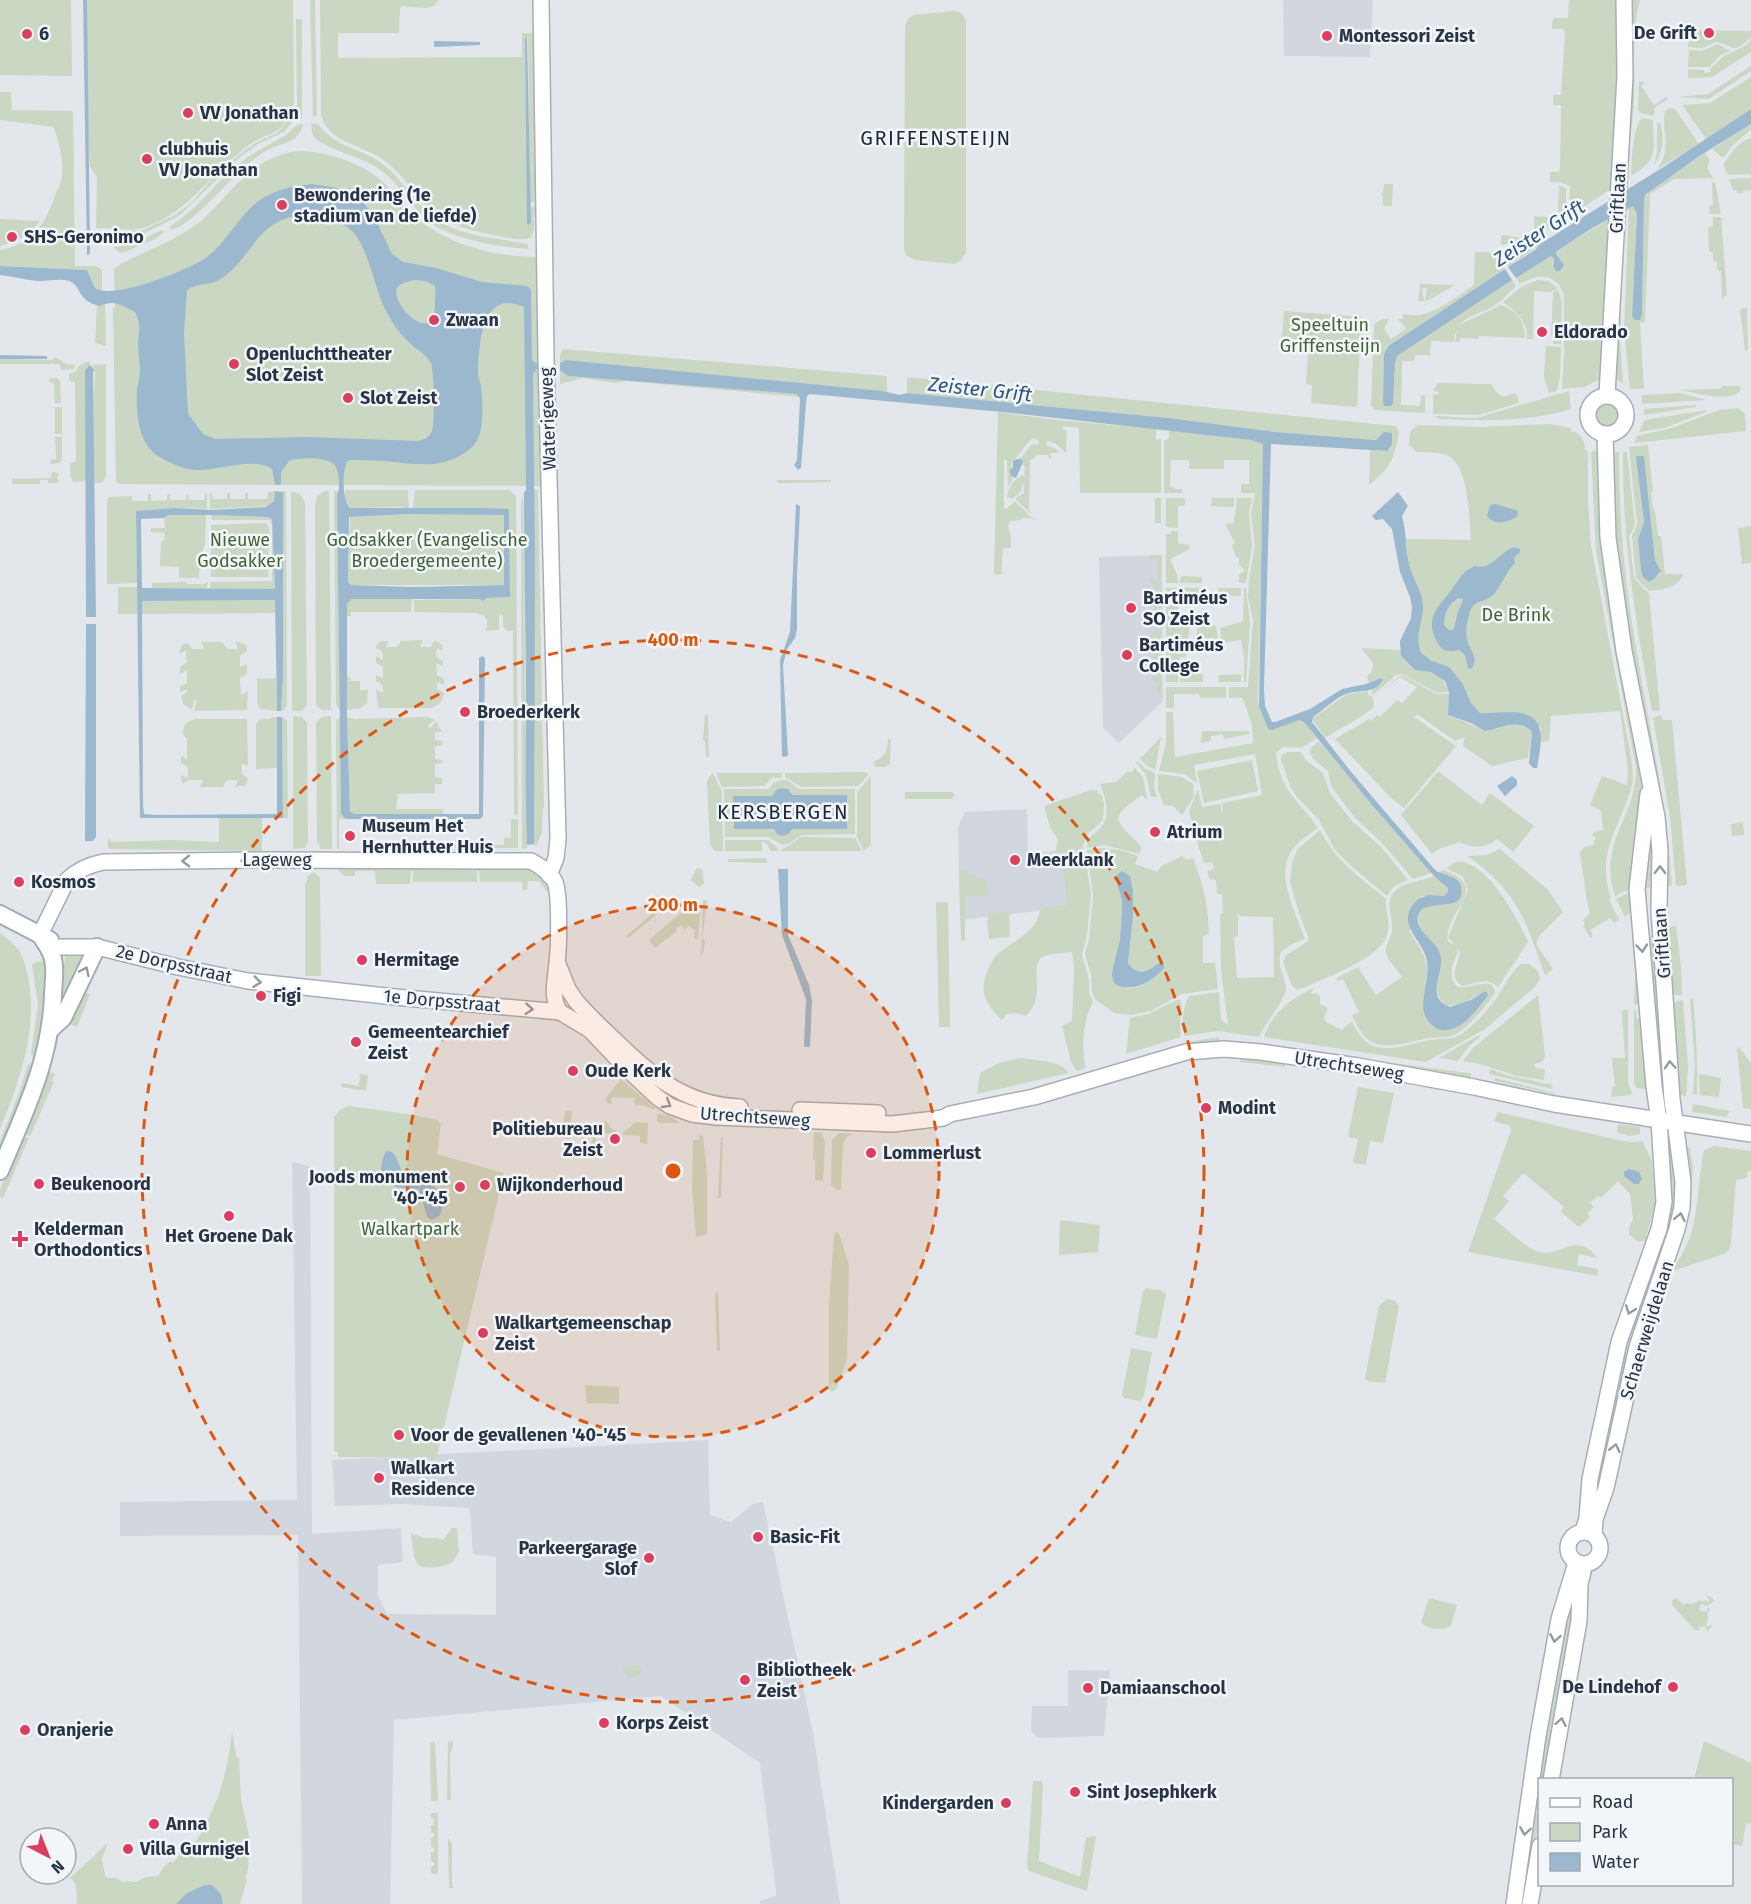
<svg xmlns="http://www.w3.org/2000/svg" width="1751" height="1904" font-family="'Fira Sans',sans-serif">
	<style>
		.built { fill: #d1d6df }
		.green { fill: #cad7c3; fill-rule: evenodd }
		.water { fill: #9bb8cf; fill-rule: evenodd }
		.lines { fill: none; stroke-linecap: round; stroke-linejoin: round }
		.secondary-casing { stroke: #a7aeb7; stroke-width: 18 }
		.primary-casing { stroke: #a1acb9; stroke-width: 20 }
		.secondary { stroke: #fff; stroke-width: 15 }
		.primary { stroke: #fff; stroke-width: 16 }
		.oneway { stroke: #949aa3 }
		.ring { fill: none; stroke: #de570f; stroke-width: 3; stroke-dasharray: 10 8 }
		.poi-dot { fill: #db3e5f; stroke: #f3f6f9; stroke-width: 2 }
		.labels { text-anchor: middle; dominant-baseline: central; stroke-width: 5; stroke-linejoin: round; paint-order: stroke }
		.poi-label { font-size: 18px; font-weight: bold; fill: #293547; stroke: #f3f6f9; text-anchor: start }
		.street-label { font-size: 18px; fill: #293547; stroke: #f3f6f9 }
		.park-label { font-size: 18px; fill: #406435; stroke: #f3f6f9 }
		.neighbourhood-label { font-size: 20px; letter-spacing: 1.5px; fill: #1b2638; stroke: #f3f6f9 }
		.water-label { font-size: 20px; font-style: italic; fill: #2f577f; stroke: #f3f6f9 }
		.centre { fill: #de570f; stroke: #f3f6f9; stroke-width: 3 }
		.ring-label { font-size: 18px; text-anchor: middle; font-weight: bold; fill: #de570f; stroke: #f3f6f9; stroke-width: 5; stroke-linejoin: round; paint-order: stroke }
	</style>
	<rect width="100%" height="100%" fill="#e3e7ec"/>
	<!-- built -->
	<g class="built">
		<path d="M1283 0H1373L1370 57 1284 56Z"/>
		<path d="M1162 555 1163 701 1119 743 1103 728 1099 557Z"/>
		<path d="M1027 809 1028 852 1070 851 1072 907 960 920 958 827 965 812Z"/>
		<path d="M292 1162 310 1166 312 1534 401 1528 403 1562 378 1565V1596L387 1614 496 1615V1557L473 1554 470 1508 403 1504 335 1506 332 1460 708 1440 710 1515 731 1522 753 1504 763 1502 813 1733 840 1904H760V1901L776 1896V1891L760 1763 661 1696 394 1720 390 1904H302L298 1535 120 1536V1502L297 1500Z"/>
		<path d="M1068 1670 1110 1671 1104 1736 1039 1738 1031 1731 1032 1706H1068Z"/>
	</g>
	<!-- green -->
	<g class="green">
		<path d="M0 0H71L72 76 0 75Z"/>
		<path d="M85 0H293L294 102C292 112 286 124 278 130 272 134 264 136 257 140 251 143 245 148 239 153 208 178 185 214 146 227 131 232 112 228 96 228L97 177 90 166 85 97Z"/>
		<path d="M310 0H315L317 114 313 118Z"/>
		<path d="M320 0H438L434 6 426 8 402 6 400 9 399 33H338V58L522 57V33H534L535 202H530L528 36 525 40 528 225 531 224 530 207 535 206 534 230 531 237C521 242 506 237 495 235 466 230 438 222 419 198 408 185 399 171 385 161 363 144 329 144 321 115Z"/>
		<path d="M1569 0H1615L1619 29 1615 179H1611V189L1574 213 1569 205 1570 186 1559 182H1550V172H1559L1560 168 1561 105H1553V95H1561L1565 32 1563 29H1552V23L1554 18H1568Z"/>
		<path d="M1631 0H1640C1627 48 1642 100 1627 148Z"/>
		<path d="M954 11 962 13 966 22V253L960 261 954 264 915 260 907 256 904 249 905 25 909 18 914 15Z"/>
		<path d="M296 19H302V118L293 121 284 132 258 144 240 157 179 216 129 241H114V231L143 230 175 215 190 204 215 176 240 154 255 143 277 133 283 127 297 105Z"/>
		<path d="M1689 30 1751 31V37C1733 55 1735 46 1716 42L1703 48 1688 47Z"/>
		<path d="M1751 40V52L1712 77 1688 78V69L1704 70V73L1711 72 1710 69 1724 56 1745 46Z"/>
		<path d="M1718 44 1730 51 1721 55 1709 67H1688L1689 50 1702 51Z"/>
		<path d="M1751 66V71L1709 99 1677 97 1708 94Z"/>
		<path d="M1751 77V109L1706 139 1682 105 1710 103Z"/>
		<path d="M1639 81 1645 83 1641 86 1654 105 1666 97 1668 99 1654 108V116L1641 113 1638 110Z"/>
		<path d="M0 92H11L12 110 71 111 73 113 75 266H96L102 270V291L95 288 87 270 0 266V250C31 245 44 226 54 199 56 192 61 185 62 177 64 160 59 144 54 127L0 120Z"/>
		<path d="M1670 108 1675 109 1699 144 1657 169C1673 148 1661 134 1665 111Z"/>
		<path d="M1642 118 1653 120C1653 152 1660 158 1631 176 1632 163 1632 128 1642 118Z"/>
		<path d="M1657 122 1661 124C1663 140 1664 151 1654 165L1657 151Z"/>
		<path d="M311 123 318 124C333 146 359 148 380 162 399 175 410 196 427 212 454 237 493 237 527 244L529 249C501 247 470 242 443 230 414 217 403 184 376 167 362 157 322 148 314 137 311 132 312 128 311 123Z"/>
		<path d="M303 124C299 142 286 142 272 148 265 151 258 156 252 161 229 178 195 224 171 230L170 226C195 211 211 188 233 169 249 154 266 147 284 136 292 132 294 124 303 124Z"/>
		<path d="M1751 124V129L1733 145 1723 158 1712 149Z"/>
		<path d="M1751 138V174L1728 175 1723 165C1731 154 1737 142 1751 138Z"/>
		<path d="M304 151C333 153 367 165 387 186 396 195 401 206 411 214 447 245 496 258 543 257L548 486 118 484 116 481 113 308H115L114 269 121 264C145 251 172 242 194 226 204 220 213 209 221 201 243 176 269 151 304 151Z"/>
		<path d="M1705 153 1710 160 1707 168 1714 180 1710 178 1674 179 1650 194 1645 322 1640 323 1644 389H1630L1624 330 1629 207 1634 206 1637 214 1632 316 1642 315 1644 200 1649 191Z"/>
		<path d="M1751 178V190L1743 191V193H1737L1736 190H1733L1729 179Z"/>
		<path d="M1715 182 1721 214H1710L1709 206 1713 205 1712 183Z"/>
		<path d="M1384 184H1393L1392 206H1383V196L1381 193H1383Z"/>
		<path d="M1559 185 1566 189V206L1571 214C1549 229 1528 241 1501 245V235L1522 238 1523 234 1534 233V216L1558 218Z"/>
		<path d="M1713 217H1721L1727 295 1724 296V298L1722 299 1721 271 1717 270V262L1713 261V253L1709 251 1708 227 1713 226Z"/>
		<path d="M0 219 40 221C29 235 18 242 0 246Z"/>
		<path d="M1609 219V228L1612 229 1605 296 1602 376H1600L1599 380 1584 387 1562 389 1564 354V294C1554 272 1539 273 1520 284L1516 278 1551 256 1554 259 1552 264 1556 271 1563 264 1556 254 1557 251Z"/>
		<path d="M162 230 164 232 157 238 125 252 120 253 113 247 129 245Z"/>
		<path d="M1539 241 1540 245 1508 267 1505 261 1506 252 1522 249Z"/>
		<path d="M1623 242 1620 340 1623 383 1617 380V377H1615Z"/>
		<path d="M1475 252 1502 253 1498 260 1505 269 1387 346 1384 354 1383 402 1393 403 1395 364 1397 356 1512 280 1516 286C1509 292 1502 301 1494 306 1475 317 1456 316 1454 342L1431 341 1430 357 1429 355H1415L1414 361H1402L1401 405 1420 406 1421 395H1425V413L1374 410V407H1371L1374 324 1383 319H1389L1384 329 1391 339 1406 329 1398 319H1403V314C1410 315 1417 316 1423 314 1441 310 1459 295 1474 285Z"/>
		<path d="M1421 279V284L1455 285 1427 301H1425L1427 288H1422L1424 301H1418Z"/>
		<path d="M1537 280 1548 281 1558 288 1551 292 1534 291 1533 339H1527C1528 321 1516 312 1503 302L1521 287Z"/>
		<path d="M1558 290 1562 302 1561 344H1553V336H1551L1553 292Z"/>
		<path d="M105 303 106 346 95 343 97 305Z"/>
		<path d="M1501 305C1516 310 1525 322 1525 338L1479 336 1478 339 1460 338V342H1455L1457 329 1461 324Z"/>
		<path d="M1747 308 1748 351H1745L1740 309Z"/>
		<path d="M1284 311 1361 317 1357 407 1311 403 1312 385 1306 384 1308 353 1281 352Z"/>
		<path d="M1546 346 1561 347 1560 376 1557 391 1549 393 1544 376Z"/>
		<path d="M563 349 887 376V392L566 360 560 363V355Z"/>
		<path d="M55 357 66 364 75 365 74 369 61 370 60 364H53V361L52 364H0V359L53 360Z"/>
		<path d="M89 361 90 365 85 370 86 481 73 482 70 475V463L76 461 75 382 69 381V374L75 372 79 366Z"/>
		<path d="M106 364V476L102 483H94L93 420 95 368 92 365Z"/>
		<path d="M560 370 568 376 797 394 799 397 627 381 614 383 584 378 560 384Z"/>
		<path d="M907 377 1395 426 1399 430C1396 456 1390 469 1369 485L1370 450 1389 451 1391 448 1384 433 1376 440 1275 432 1169 418 907 393Z"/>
		<path d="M49 378H57L60 381 61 403H55L54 383 49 382Z"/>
		<path d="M1441 383 1491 384 1498 394 1503 397 1516 393 1519 403 1478 415 1433 414V395L1439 394 1438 392 1433 391 1437 384Z"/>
		<path d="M1601 386 1586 408 1578 410 1586 396Z"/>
		<path d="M1722 386H1739L1741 389C1732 404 1696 393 1681 390L1721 389Z"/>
		<path d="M1569 391 1571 409C1528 422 1484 421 1439 419L1434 416 1477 418Z"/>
		<path d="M1680 393 1706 400 1642 404V395Z"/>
		<circle cx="1607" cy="415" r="10"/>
		<path d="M1696 405V407L1644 415V409Z"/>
		<rect x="55" y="407" width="7" height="27"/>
		<path d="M1738 408 1745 414 1746 431 1634 443 1637 436 1672 428 1719 410Z"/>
		<path d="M1707 410 1706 412 1664 428 1639 432 1645 420Z"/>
		<path d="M998 412 1048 419 1156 429V440L1161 439V493H1080L1079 428 1063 426V430H1067L1066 453 1055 443 1048 441 1046 443 1047 446 1055 448 1059 453H1050L1051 459 1049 458 1048 455H1036L1035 458 1030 460 1029 510 1033 515 1015 499 1024 493 1023 482 1021 491 1012 499 1009 497 1007 498C1008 486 1014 479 1023 475L1028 479 1024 474 1025 468 1020 459 1031 445 1039 444 1038 440 1033 438C1024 445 1020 455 1012 462L1011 476 1013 478 1008 487 1007 460H1004V508L1006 509 1015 501 1031 517 1038 519 1022 518 1021 520 1010 521 1008 526 1011 536V548H1003L1001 575 994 574Z"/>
		<path d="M1635 422 1626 437 1614 443 1616 436Z"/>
		<path d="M1550 424 1571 428V431C1582 433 1585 441 1585 450L1588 451V501L1591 545 1631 757C1632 766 1634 776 1632 785 1621 827 1595 851 1611 898L1609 900 1619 920 1614 923 1610 918 1590 930 1593 936 1590 939V937L1583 926 1585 924 1583 920 1590 913 1587 902 1580 852 1584 847 1594 845V840L1596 839V837H1593V832L1603 830 1601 811 1590 805 1602 776 1627 785 1628 770 1620 711 1551 716 1549 741 1541 742V727L1480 714 1470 706 1445 667 1427 659 1421 653 1417 644 1420 622 1409 563 1406 539 1471 540C1469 518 1469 465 1448 456 1439 451 1425 453 1415 452V450L1409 445C1410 438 1408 428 1417 427V425L1478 427Z"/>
		<path d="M1169 430 1251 440 1264 444 1258 702 1269 729 1299 720 1305 723 1317 738 1301 748 1283 747 1276 753C1280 793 1299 799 1318 828 1308 835 1297 842 1290 853 1276 879 1297 915 1305 939L1290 945 1281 952C1276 967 1286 977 1286 990 1285 999 1264 1025 1259 1037L1218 1031 1184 1036C1182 1024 1182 1007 1189 996L1219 992 1221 1020 1228 1025 1221 970 1220 914 1223 913 1222 894H1217L1216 880 1210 879 1207 871 1214 869 1212 862 1204 863 1195 836 1198 831 1202 830V827H1196L1192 823 1189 811 1198 789 1202 807 1220 804 1223 817 1222 803 1262 795 1255 754 1194 765 1197 783 1184 774 1159 771 1166 743V712H1173L1175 757 1253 743 1252 726 1244 701 1242 698H1229V687H1248L1253 620 1248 597 1249 581 1255 545 1251 515 1255 493H1241V484H1249V460H1224V469H1189V460H1171L1170 487H1174V489H1182V493H1164V440L1169 439ZM1238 913 1240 916 1273 917 1274 977 1237 978 1234 937 1238 936Z"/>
		<path d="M55 437H62V459L60 463 51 464 50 460 56 459Z"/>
		<path d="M1648 445 1653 492H1651L1653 509 1655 510 1658 536H1661L1665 574H1684C1675 589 1665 589 1649 591L1636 578 1632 535 1637 525 1629 447ZM1644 456 1655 560 1661 571 1658 576 1641 570 1638 539 1644 522 1637 457Z"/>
		<path d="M1591 451H1598L1645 783 1630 889 1615 896C1597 841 1637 818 1636 768L1596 551Z"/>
		<path d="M1615 452H1619C1619 502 1622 552 1629 602 1642 697 1666 790 1672 886H1662C1642 743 1615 599 1613 455H1615Z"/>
		<path d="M1623 452H1627L1635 525 1629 536 1634 578 1649 594 1660 711H1652C1636 625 1622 539 1623 452Z"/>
		<path d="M52 472 59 473 57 478 59 481 57 483H48V480H40V484H12V479L51 478Z"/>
		<path d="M777 480H831V482L778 483Z"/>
		<path d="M534 489 538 490 544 808H543L542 832 536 847 534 844Z"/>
		<path d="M345 490H408L409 509 402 507 350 508 345 498Z"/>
		<path d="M415 490H509L516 496 518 815H514L513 631H507L503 626V615H499V630L486 631C488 624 488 620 484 615H479L478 613 414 612V600L479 599 483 601 487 598 510 597 509 509H413Z"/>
		<path d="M275 491 274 501 269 506 210 509V493H212L213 499H227V493H230V499H245V493H248V499H267L268 492Z"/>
		<path d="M282 491H286L287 705 283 711H281L283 677Z"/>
		<path d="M291 491 300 494 305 503 307 705 302 711H292Z"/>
		<path d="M325 491H329L331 710H322L316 705 315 505 317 496Z"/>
		<path d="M334 491H339L337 495 340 710 336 705Z"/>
		<path d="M523 492 527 845V848L522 849 521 506Z"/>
		<path d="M205 493H207V509L175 508 136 511 137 583 107 584V501L109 497 132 496V501H148V494H151V501L167 500V494H170V500H186L187 494H188L189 500H204Z"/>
		<rect x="1155" y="498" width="6" height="25"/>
		<path d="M1166 498H1185V506H1178V528L1166 527Z"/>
		<path d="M1212 498H1234V507L1211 506Z"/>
		<path d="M1237 498H1252L1249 514 1252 546 1246 583H1239V575L1245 570 1239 565V558L1236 557 1232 545 1235 543 1225 524 1234 523Z"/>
		<path d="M206 514 205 546 203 548 206 569 199 570V577L201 578H179V567L160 566 161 541H164L165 533 151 532V528H165L164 518 165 515Z"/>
		<path d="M409 514H504V585H351L348 582 350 517Z"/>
		<path d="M211 515 268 517 272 519 275 589 210 588 211 582 272 581V525L270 520H212Z"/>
		<path d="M266 523 269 528 268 577H211V525Z"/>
		<path d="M1751 526V563L1742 564 1738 528Z"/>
		<path d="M1171 531H1178V543L1189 545 1190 549 1170 559 1177 575 1178 583H1166V534H1171Z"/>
		<path d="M1150 555H1161V626L1154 625V616L1158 612 1154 609V600L1161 594 1148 579 1151 576 1160 584 1158 581V560L1150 559Z"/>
		<path d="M1181 576 1202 577V583H1180Z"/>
		<path d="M187 582V584H205L208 582 207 588H152V583Z"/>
		<rect x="118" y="587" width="19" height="27"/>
		<path d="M1166 588H1178V621L1190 623 1186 657H1180L1178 665H1169L1170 671 1178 672V682H1166Z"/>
		<path d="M1180 588H1203V595L1181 596Z"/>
		<path d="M1218 588H1241V596L1218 595Z"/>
		<path d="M1244 588H1246L1250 623 1246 682H1244V658L1241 640 1221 643 1220 628 1243 621Z"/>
		<path d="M412 598 411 612H351V616H347V604L352 599Z"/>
		<path d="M276 600V613L142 614V601Z"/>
		<path d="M1198 624 1216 626 1219 644 1213 645 1196 641Z"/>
		<path d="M1154 629H1161L1160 664 1154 659V651L1150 647 1154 643 1150 636 1154 632Z"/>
		<path d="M419 640H423L420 647H431L435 640 442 645 443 651 437 648 436 657 443 661V666L436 663 437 675 444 679V685L437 682V689L444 693C443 701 438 706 431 708H378L376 690 383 693V686L376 681V675L383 678V667L376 663V656L383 660V652L376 648 377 644 382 641H389L386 647H397L401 641Z"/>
		<path d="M201 642H222L227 649H238L235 642 242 643 246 645 247 651 240 656V667L247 664V674L240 678 241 695 248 691 247 710 194 711 197 700H194L192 710 183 704 181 696 187 692V689L180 692V687L187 682V670L180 674V667L187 662 186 650 180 654C180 648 181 643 188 643L192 649H204Z"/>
		<path d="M1361 648 1401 650V656L1415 670 1431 672 1441 677 1449 692 1438 693 1401 674 1396 675 1373 695 1371 691 1383 682 1381 678 1369 683 1367 676 1372 671 1373 663Z"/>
		<path d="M1161 668V697L1156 691 1157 684 1151 678Z"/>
		<rect x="1180" y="674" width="23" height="8"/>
		<path d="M1241 674V682H1219L1218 675Z"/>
		<path d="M1401 675 1437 694H1449L1448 715C1457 718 1482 731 1488 730 1504 730 1519 716 1532 732L1528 758 1492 766 1463 746 1465 737 1455 741 1417 714 1414 717 1456 746 1404 808 1390 797 1335 739 1369 719 1371 721 1377 715 1380 717 1397 700 1402 703 1417 687 1400 677 1373 697 1374 707C1368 714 1335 731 1325 738L1312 719 1347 694 1368 691V694L1373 697Z"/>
		<path d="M347 677H350L351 681H360V690H368L367 703 361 708 347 710Z"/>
		<path d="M276 678 277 711 260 709 257 703V679Z"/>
		<path d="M1166 687H1226V698H1200L1199 694H1174V708H1166Z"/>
		<path d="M705 715H708L709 757H706L705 742 703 739Z"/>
		<path d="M1661 715 1663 720H1672L1687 885 1676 886 1670 817 1653 718Z"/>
		<path d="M293 716 301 717 307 722 308 843H306V848L293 849Z"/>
		<path d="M331 716 332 849H320L319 843H317L316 722 322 717Z"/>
		<path d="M272 717H277L278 719 277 768 256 769V724L260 719H270Z"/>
		<path d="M282 717 287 720 288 818H283Z"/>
		<path d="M340 717 341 814 346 819H339V849H337L336 721Z"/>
		<path d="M347 717 355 719 428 717 435 720 428 725 430 729 436 721 442 732H435V740L442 741V745L435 746V759L442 760V763L435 764V777L442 778V784H435V793L398 794 396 809H443V815L354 814 350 811Z"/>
		<path d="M195 719H247L248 766 242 763V774L248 778 246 785 235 787 238 780H227L223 787H200L203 780H189L182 784 181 775 188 778V767L181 763V756L187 759V738L183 735C183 726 185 721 195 719Z"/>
		<path d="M1202 731H1249V734L1224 739 1223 734 1211 736V741L1201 743Z"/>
		<path d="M1161 737 1155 770 1146 765 1140 759Z"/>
		<path d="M888 739H891L890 764 885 767H875L874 761C886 758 887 750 888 739Z"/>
		<path d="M1319 741 1432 873 1413 879 1383 844 1355 818 1331 786 1328 771 1313 759 1310 753 1311 748Z"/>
		<path d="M1287 752H1300L1308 762 1323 773 1330 793 1352 821 1381 847 1408 880 1394 886 1387 896 1352 867 1335 850 1319 820 1296 796 1290 786 1281 759V755Z"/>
		<path d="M1252 760 1258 791 1204 803 1197 771Z"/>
		<path d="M1137 761 1146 769 1155 773 1154 787 1157 797H1151L1146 775 1136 763Z"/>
		<path d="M1133 766 1143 777 1147 799V801L1142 795C1106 820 1116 819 1142 847L1139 854 1105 845 1087 848 1088 839C1092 835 1098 831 1102 826 1111 816 1105 795 1100 784L1116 782 1128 771 1131 773 1134 770Z"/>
		<path d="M1438 771 1482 805 1490 793 1534 826 1513 852 1497 839C1485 849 1473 848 1459 842L1439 849 1432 854 1401 815Z"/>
		<path d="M864 772 869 774 858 786 801 787 785 777V773Z"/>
		<path d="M713 773 722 792 723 851H715L710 844 707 782 709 777Z"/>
		<path d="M716 773H782V777L775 779 774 776 764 786 724 787H722Z"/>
		<path d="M1158 774 1182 777 1193 784 1194 796 1182 815 1173 806 1164 805 1158 790Z"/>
		<path d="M871 776V845L864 851 857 837V792Z"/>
		<path d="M781 780H787L799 789H855V834L802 835 788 844 782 845 769 837H725L724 789H769L773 783ZM791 791 793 795 776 832 774 829H734L733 797 772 796Z"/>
		<path d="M1091 790H1097L1098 794H1101L1104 803 1103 820 1087 835 1083 845 1091 894 1087 935 1082 955 1089 980V993L1093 1002C1081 1025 1083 1044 1085 1068L1077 1071 1071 1062 1062 1026 1072 1021 1074 969 1072 952C1064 953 1051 953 1044 956 1026 964 1049 997 1025 1016L1016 1013 1007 1014 1002 1020C986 1005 978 991 988 970 991 964 993 958 998 954 1013 940 1036 933 1040 911L1047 907 1067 905 1064 874 1055 853 1058 840 1050 827 1044 806Z"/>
		<path d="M905 792H952L955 795 952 799H905Z"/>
		<path d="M1649 804 1656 887 1641 888Z"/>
		<path d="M219 814 262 815V851L111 849 108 848V838L113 842 172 840 219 842Z"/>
		<path d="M511 819H518V848H434V845H504V838H511Z"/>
		<path d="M1743 822 1744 835 1732 836 1731 824Z"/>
		<path d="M1320 830C1337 863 1359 876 1386 899 1385 910 1390 921 1388 932 1383 959 1321 979 1298 990L1292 986 1283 962 1286 955 1307 942 1309 939 1300 916 1290 882 1292 863 1297 850Z"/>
		<path d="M801 837 855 838 862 851H780Z"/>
		<path d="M725 840H768L778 848 777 851H771L766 843 762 841V851H725Z"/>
		<path d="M1103 848 1120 850 1138 856 1135 864 1157 872 1162 866 1182 856 1187 860 1193 858C1204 887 1208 903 1209 934L1203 936V963H1215L1218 989 1182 994 1151 1011 1131 1015 1114 1013 1095 999 1092 992 1091 975 1085 954 1089 939 1093 895 1087 850ZM1133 891V917L1128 963C1138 978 1148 971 1160 963L1164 967C1153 979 1142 989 1126 988L1112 972C1119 946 1126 918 1120 892Z"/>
		<path d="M1500 849 1548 890 1563 912 1539 936 1536 944 1553 969 1545 975C1537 955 1531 933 1521 914 1509 891 1489 870 1467 856L1487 855Z"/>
		<path d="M728 859 766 858 767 863 728 862Z"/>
		<path d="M1456 862C1486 858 1518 919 1528 942L1498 987C1486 976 1476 984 1462 986 1448 977 1458 965 1460 952L1448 937 1468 890 1463 877 1446 868Z"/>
		<path d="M528 866 541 877 550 891 547 892 539 881H528L527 890H523L522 882H480L479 871H477V882H413V871H411L410 884H376L375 871H355V876H344L336 868Z"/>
		<path d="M697 868 702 869 704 883 700 887 690 880Z"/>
		<path d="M959 868 986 881 988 889 987 896H965V940L961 941Z"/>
		<path d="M1443 870C1495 887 1441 914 1448 941L1456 947 1458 952C1456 958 1452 964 1452 970 1449 1001 1477 980 1491 984L1495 991 1494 994C1484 1008 1471 1025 1456 1034 1448 1039 1437 1037 1429 1038 1391 1045 1370 1058 1352 1015L1359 1012 1343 979 1337 981V978L1358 967 1376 995 1402 977C1398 970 1384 958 1386 949 1386 943 1391 938 1392 931 1394 917 1383 903 1395 891 1404 882 1423 881 1434 876L1449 888V892L1444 896H1422L1410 932C1428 959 1432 969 1423 1002L1464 1023 1483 1002 1485 991 1464 1003 1447 1006C1430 994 1438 972 1440 954 1434 943 1404 916 1426 907 1432 904 1439 906 1446 905 1450 905 1455 901 1458 899L1461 887 1451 876 1439 873Z"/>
		<path d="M314 872 320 878V884L321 976H305V885L308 876Z"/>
		<path d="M1630 892 1634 909 1625 917 1616 899Z"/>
		<path d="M703 900H707V903L702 938 705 941 704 950 701 957Z"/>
		<path d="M936 902H948L950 1027H939Z"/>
		<path d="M689 906 700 912 698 939H694L695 930 689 926 685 929 681 925 676 929 677 931 655 948 649 940Z"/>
		<path d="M660 907 662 910 628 938 626 936Z"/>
		<path d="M1007 912 1009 914 1010 937 989 939 987 921 989 913Z"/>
		<path d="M1676 925 1681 967 1682 995H1675L1672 991 1664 930Z"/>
		<path d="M1659 931 1667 1059 1657 1060 1645 938Z"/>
		<path d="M0 933C8 940 18 946 22 956 24 960 25 965 26 969 41 1021 20 1081 0 1129Z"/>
		<path d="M1632 939H1639L1641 985 1638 1004 1634 1005 1635 974Z"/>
		<path d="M84 955 61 1008 59 1016 65 956Z"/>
		<path d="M50 958 52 976 35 1060 31 1054 38 1005 32 964Z"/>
		<path d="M1521 964H1529L1538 971 1540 979 1535 987 1485 1029 1426 1062 1264 1037C1272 1013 1291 998 1314 988L1311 993 1318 994 1320 997V1004L1328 1008 1324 1018 1326 1022 1342 1030 1352 1021C1369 1062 1397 1046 1431 1040 1441 1038 1452 1040 1462 1034 1476 1023 1490 1008 1500 993 1506 983 1511 972 1521 964Z"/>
		<path d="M85 992 90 994 77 1027 72 1025 70 1020 80 997H83Z"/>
		<path d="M1538 995 1545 1056 1542 1062 1534 1064 1535 1068 1545 1069 1544 1080 1517 1076 1480 1064 1463 1061 1474 1047Z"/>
		<path d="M1179 999 1182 1004 1180 1021 1181 1037 1126 1054 1130 1018 1148 1014Z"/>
		<path d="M1690 999H1693C1696 1031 1698 1062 1697 1095L1693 1094 1695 1065Z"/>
		<path d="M1683 1000 1688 1067 1686 1096 1677 1094 1673 1002Z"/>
		<path d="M1623 1010H1628V1083L1632 1092 1630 1095 1611 1097 1613 1086H1615L1612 1058H1625L1622 1013Z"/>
		<path d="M1634 1010H1636L1637 1019H1639L1650 1090 1637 1088 1634 1083Z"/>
		<path d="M1479 1035 1480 1037 1468 1047 1458 1061 1439 1058Z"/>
		<path d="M1220 1037 1218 1042 1097 1070 1192 1041Z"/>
		<path d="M1739 1047 1751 1063V1109L1743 1108 1737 1049Z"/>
		<path d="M1022 1058C1037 1061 1060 1060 1069 1073L977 1094 980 1073 999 1063Z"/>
		<path d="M1243 1058H1246L1285 1064V1067L1239 1062Z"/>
		<path d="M1363 1059 1469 1073 1471 1074V1077H1449Z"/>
		<path d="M28 1064 35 1067 0 1164V1141L20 1090Z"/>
		<path d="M1490 1069 1506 1075 1553 1085 1552 1089 1489 1074Z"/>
		<path d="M47 1071 55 1074 52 1081 54 1082 45 1102 43 1103 44 1105 30 1137 25 1133Z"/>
		<path d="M359 1074 368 1075 366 1091 341 1087 342 1083 358 1086 360 1079Z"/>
		<path d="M1699 1074 1721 1078 1719 1097 1700 1095Z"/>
		<path d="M1495 1078 1555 1093V1094L1494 1081Z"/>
		<path d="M621 1079 655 1108V1110L645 1106 635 1105 634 1098 612 1097 611 1104 606 1102V1098Z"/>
		<path d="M1358 1087 1394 1093 1383 1143 1370 1141 1366 1165 1353 1163 1358 1139 1348 1137Z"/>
		<path d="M1693 1104 1730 1111 1726 1117 1692 1112Z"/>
		<path d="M348 1106 408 1114 438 1120V1122L441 1123 437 1154 504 1173 436 1460 429 1457H338V1452L334 1451V1117L340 1110Z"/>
		<path d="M565 1111H572L569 1139 562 1138Z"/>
		<path d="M1498 1112 1613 1139 1630 1142 1643 1141 1652 1162 1655 1205 1645 1241 1638 1242 1629 1234V1227L1633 1220 1630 1194 1618 1181 1601 1198 1598 1196 1590 1203 1594 1207 1587 1214 1590 1217 1579 1227 1561 1212 1564 1207 1523 1173 1503 1196 1509 1201 1494 1219C1507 1229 1521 1244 1536 1251 1559 1260 1576 1229 1597 1258L1579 1254 1577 1265 1598 1269V1276L1468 1252 1511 1130 1510 1126 1494 1121Z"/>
		<path d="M657 1114 668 1115 680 1123H660L657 1121Z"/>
		<path d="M605 1120 611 1128 616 1131V1134L597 1133 594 1149 589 1147 597 1129 603 1127Z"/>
		<path d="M634 1122 648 1123 647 1144 640 1143V1136L623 1135V1132L631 1127Z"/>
		<path d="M1618 1124 1640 1127V1134L1630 1136 1617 1133Z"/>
		<path d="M814 1132H821L825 1142 823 1181 815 1180V1160H813Z"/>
		<path d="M839 1133 853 1134 847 1137 843 1143 841 1190H837L831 1185 832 1140Z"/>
		<path d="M699 1135 703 1136 707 1173V1234L696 1237 692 1188 693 1140H699Z"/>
		<path d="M23 1137 29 1138 3 1198 0 1197V1189Z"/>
		<path d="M721 1137H723L721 1198H718Z"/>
		<path d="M1665 1146H1671L1675 1179 1674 1219 1636 1332H1633L1630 1331 1650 1262Z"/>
		<path d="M1714 1146 1751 1151V1171L1747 1172V1178L1736 1180 1731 1244 1729 1250 1724 1254 1675 1270 1673 1268 1674 1264H1676C1702 1227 1695 1191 1704 1150Z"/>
		<path d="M1686 1147 1690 1148 1693 1168 1691 1195Z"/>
		<path d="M1060 1220 1100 1225 1098 1252 1059 1255Z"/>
		<path d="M836 1232 839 1234 849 1265 847 1358 837 1388 832 1392 829 1389V1304L834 1234Z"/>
		<path d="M1146 1288 1160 1290 1166 1294 1157 1339 1135 1335 1143 1291Z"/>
		<path d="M718 1292 720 1351H717L715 1294Z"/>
		<path d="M1387 1299 1395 1301 1399 1306 1385 1383 1367 1381 1365 1378 1379 1306Z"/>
		<path d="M1131 1348 1152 1352 1144 1395 1140 1401 1124 1398 1122 1395Z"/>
		<path d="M1625 1351 1630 1358 1602 1486 1593 1500 1594 1482Z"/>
		<path d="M585 1385 619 1387V1404L587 1403Z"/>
		<path d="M452 1528H457L459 1552C456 1556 454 1562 449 1564 441 1568 425 1569 418 1565L414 1557 411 1533 424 1538H437L443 1540Z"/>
		<path d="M1572 1594 1575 1618 1547 1779 1540 1780 1539 1788H1534L1549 1697Z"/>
		<path d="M1705 1595 1711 1597 1715 1601 1707 1606 1701 1604 1699 1610 1706 1612 1708 1607 1710 1610 1707 1612 1708 1618 1706 1625 1708 1627 1713 1624 1707 1632 1705 1626 1699 1627 1700 1631 1695 1630 1672 1605V1601L1676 1598 1684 1605 1686 1603 1693 1604 1700 1600 1703 1602 1705 1600 1708 1602 1710 1600Z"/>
		<path d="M1429 1598 1457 1605 1451 1626C1442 1631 1429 1629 1421 1623Z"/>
		<path d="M634 1665 641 1667 642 1672 638 1676 629 1677 622 1670 625 1667Z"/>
		<path d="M232 1730 236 1756 239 1758 241 1799 249 1836 248 1849 250 1850V1857L248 1858 249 1863 246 1878 247 1880 240 1904H77L76 1885 72 1879H69L108 1843 102 1858 105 1876 107 1878H116L123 1882 128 1881 136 1882 146 1877 158 1876 163 1868 170 1861 173 1863 180 1854 184 1843 190 1847 193 1846C216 1812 229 1770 232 1730Z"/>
		<path d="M448 1741 453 1742 452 1750 450 1753 451 1800H447Z"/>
		<path d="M1704 1741 1751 1763V1824L1746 1823 1742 1846 1732 1844V1780L1694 1779Z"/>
		<path d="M435 1742 438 1801H431L430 1743Z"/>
		<path d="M1033 1781H1041L1043 1785 1039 1861 1080 1877 1086 1837 1096 1836 1087 1891 1029 1871 1027 1865Z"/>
		<path d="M1531 1812 1539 1813 1531 1886 1521 1884Z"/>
		<path d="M431 1813H438V1874H431V1866H434V1862H431V1852H434V1848L431 1847V1838L434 1837V1833H431V1825H433L434 1819 431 1818Z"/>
		<path d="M448 1838 452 1843V1885L454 1888H449Z"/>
	</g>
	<!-- water -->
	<g class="water">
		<path d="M83 0H87L90 251 89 255H87Z"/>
		<path d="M527 36 531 223 529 225 527 224 525 40Z"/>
		<path d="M434 41 480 42V45L434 47Z"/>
		<path d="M1751 109V124L1701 155 1646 194 1644 200 1642 315 1640 320H1635L1632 316 1637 214 1633 206 1594 227 1557 251 1556 254 1564 265 1560 271H1556L1553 266 1554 259 1551 256 1516 278 1508 267 1535 250 1540 244 1665 166Z"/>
		<path d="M312 184 337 188 348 192 363 203 373 214 392 254 403 262 436 268 482 282 527 286 531 289 532 360 537 364V369L533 374 535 562 534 844 527 845C525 788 526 732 526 675 525 614 524 553 524 492L526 490V483L524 307C481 287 479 346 478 374 478 379 481 382 481 387 483 401 483 420 480 433 478 441 473 447 467 451 441 471 412 463 383 461 372 460 361 460 350 460L347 462C342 473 342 499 350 508H481L509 509 510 597 487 598 483 601 479 599H352L347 604V717L350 811 354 814H479V658L483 656 485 658 483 816 480 819H346L341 814 337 495C341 487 339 473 335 465 325 456 302 458 290 460L281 472V485H275L272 469C255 456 217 471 196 470 183 469 169 463 158 456 137 442 136 411 137 389 138 383 140 377 140 371 140 362 138 353 138 343 139 333 141 322 135 312 122 305 113 299 100 306 75 300 83 286 69 281 59 278 48 281 37 281 25 280 12 276 0 275V266L87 270 95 288C112 301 191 269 207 257 228 241 239 215 260 200 276 189 293 186 312 184ZM311 214C325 215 342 221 352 231 368 247 374 286 384 307 391 321 399 334 411 344 417 350 427 355 431 363 434 369 435 424 432 431 429 437 424 440 418 441L307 437 215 439 203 434 188 414 184 333 187 290C198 282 212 286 222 278 258 252 255 217 311 214ZM414 280 426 281 435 286C436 293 435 298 435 305 434 309 435 316 432 319 421 335 391 301 397 288 400 283 409 281 414 280ZM409 514 504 515V585L412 587 351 585 348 582 349 517Z"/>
		<path d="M1505 269 1512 280 1397 356 1395 364 1393 403 1391 406H1384L1383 402 1384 354 1388 346Z"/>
		<path d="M0 355 47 356V359H0Z"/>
		<path d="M566 360 882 391 900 395 907 393 1169 418 1275 432 1376 440 1384 432 1392 433V444L1388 451 1271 444 1264 689 1265 706 1272 722H1275L1310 709 1342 689 1366 684 1381 678 1383 680C1376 693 1362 690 1349 693 1337 696 1324 710 1313 717L1312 722 1352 773 1436 871 1455 878 1460 883C1470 916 1428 897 1419 913 1411 929 1439 942 1441 957 1443 975 1425 998 1450 1007L1471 1000 1485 991 1488 994 1487 997C1474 1012 1463 1032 1440 1030 1409 1014 1431 989 1427 962 1424 939 1392 924 1418 899L1428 895 1444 896 1448 892V888L1434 876 1373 806 1305 723 1299 720 1272 730 1268 729 1259 706 1263 444 1251 440 1002 412 810 394 807 396 806 404 801 468 798 470 794 465 797 460 800 399 797 394 568 376 560 370V363Z"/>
		<path d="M90 365 95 370 93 372 96 617H86L85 382V370Z"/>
		<path d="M1636 456H1644L1655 560 1661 571 1654 579 1649 582 1643 577 1641 570 1638 539 1644 522Z"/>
		<path d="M1017 459H1021L1023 462 1016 478 1011 476 1010 471 1013 467V461Z"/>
		<path d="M275 491 283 492V677L281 711H277V709L275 600 142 601 143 805 144 814 156 815 277 814V717H282L283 818H140L136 511 175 508 211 510 266 507 274 501ZM211 515 268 517 272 519 275 589 142 588 141 519 164 518 168 515Z"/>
		<path d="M1398 492 1408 506 1402 516C1407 533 1405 550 1410 567 1413 581 1423 591 1423 607 1423 624 1414 634 1421 653L1432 661 1449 667 1462 683 1471 703 1480 713C1490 714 1499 712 1509 712 1549 712 1542 739 1537 768H1533L1529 763 1532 732C1519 717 1501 729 1485 731L1471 723 1448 715 1449 692 1445 681 1431 672 1415 670 1401 656 1400 641 1411 618 1412 607 1410 597 1400 572 1392 529 1383 519 1376 520 1372 516Z"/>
		<path d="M796 504 800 506 797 577V630L795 638 787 649 783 665 788 756 782 757 780 660 790 632Z"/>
		<path d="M1496 504 1518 511 1517 517C1507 522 1495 527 1487 516L1490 505Z"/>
		<path d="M1514 547 1520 549V552L1514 558 1515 563C1505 573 1502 585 1493 595 1483 604 1473 598 1469 615 1467 622 1465 632 1467 639 1469 651 1480 657 1471 669L1468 668 1465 655 1459 650C1448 652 1442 652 1436 640 1425 616 1439 607 1452 589 1459 579 1463 571 1475 566 1491 571 1500 552 1514 547ZM1458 598 1463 599C1462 604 1459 608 1458 612 1456 618 1456 624 1453 630H1449L1444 625C1444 613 1448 605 1458 598Z"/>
		<path d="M86 624H96V837L93 841H85Z"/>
		<path d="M1512 776 1517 780V785L1505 796 1497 786Z"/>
		<path d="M781 788 788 789 793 795H847V829H792L789 833 783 836 777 834 774 829H734L733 796H772L776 790Z"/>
		<path d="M788 869V935L809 985 812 1001 810 1047H804L806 999 782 935 778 869Z"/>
		<path d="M1122 871 1130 876 1133 891V917L1128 963C1138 977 1147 972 1159 963L1164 965V968C1151 982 1136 992 1116 985L1113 981 1112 972 1120 939 1122 913V901L1116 879 1117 875Z"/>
		<path d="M386 1151 392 1152C401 1161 400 1177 413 1182L423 1177C434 1181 447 1203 440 1215 439 1216 433 1219 432 1220L427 1217 419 1189C410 1188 401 1189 393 1186 377 1182 380 1163 386 1151Z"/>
		<path d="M1629 1169 1639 1172 1642 1178 1639 1184H1634L1624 1176V1172Z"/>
		<path d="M205 1885H212L221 1894 223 1904H176L187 1893Z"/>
	</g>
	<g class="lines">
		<!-- secondary casing -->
		<g class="secondary-casing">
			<g id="secondary">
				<path d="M541 0 546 357 558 839 556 858 549 875"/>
				<path d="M1607 395 1625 76 1624 0"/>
				<circle cx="1607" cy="415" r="19"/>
				<path d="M40 935 67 880C77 870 89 865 103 862L265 860 531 861C540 866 550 872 555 882 560 894 559 947 557 962 556 977 550 999 560 1012"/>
				<path d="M60 947H97L178 967 248 981 395 997 560 1012 590 1030 626 1068 657 1097 670 1106 692 1114 716 1117 893 1124 943 1118 950 1114 1034 1097 1186 1052 1224 1049 1261 1052 1358 1066 1474 1087 1554 1104 1751 1134"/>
				<path d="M558 964 568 989 576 1001C589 1016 604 1030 619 1044 655 1079 688 1105 740 1107"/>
				<path d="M800 1110 878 1113"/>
				<circle cx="1584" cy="1548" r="16"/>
				<path d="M1583 1532 1587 1518 1590 1479 1619 1342 1659 1229 1664 1202 1659 1121 1654 1086 1637 889 1648 794"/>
				<path d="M1594 1535 1595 1519 1606 1488 1637 1347 1677 1229 1682 1207 1683 1182 1672 1099 1659 910 1660 851 1657 817 1624 651 1608 538 1605 434"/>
				<path d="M1551 1780 1579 1621 1580 1584 1583 1572"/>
				<path d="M1514 1904 1538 1736 1559 1619 1576 1563"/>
				<path d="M1530 1904 1540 1846"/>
			</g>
		</g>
		<!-- primary casing -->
		<g class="primary-casing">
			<g id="primary">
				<path d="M0 914 50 940"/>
				<path d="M51 1029 63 1018 97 947"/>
				<path d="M0 1171C25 1111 50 1062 53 996 53 984 56 971 53 959 51 950 45 942 40 935"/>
			</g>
		</g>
		<!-- secondary -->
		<use href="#secondary" class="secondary"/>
		<!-- primary -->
		<use href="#primary" class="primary"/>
	</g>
	<!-- one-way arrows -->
	<defs><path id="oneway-chevron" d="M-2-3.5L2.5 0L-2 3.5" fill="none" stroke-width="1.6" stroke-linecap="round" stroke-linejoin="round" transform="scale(1.5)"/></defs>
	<g class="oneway">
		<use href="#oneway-chevron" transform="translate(186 861) rotate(179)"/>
		<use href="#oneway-chevron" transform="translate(1660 870) rotate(-89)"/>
		<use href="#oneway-chevron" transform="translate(1642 948) rotate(85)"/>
		<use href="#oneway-chevron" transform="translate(85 971) rotate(-65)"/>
		<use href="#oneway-chevron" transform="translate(257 982) rotate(7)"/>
		<use href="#oneway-chevron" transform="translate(529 1009) rotate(5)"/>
		<use href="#oneway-chevron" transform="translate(1670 1065) rotate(-93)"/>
		<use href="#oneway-chevron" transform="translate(667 1104) rotate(31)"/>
		<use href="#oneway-chevron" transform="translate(1680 1217) rotate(-79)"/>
		<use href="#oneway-chevron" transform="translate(1630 1310) rotate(110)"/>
		<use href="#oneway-chevron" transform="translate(1615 1448) rotate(-77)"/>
		<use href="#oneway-chevron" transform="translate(1555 1638) rotate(100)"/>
		<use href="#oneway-chevron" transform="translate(1561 1722) rotate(-80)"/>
		<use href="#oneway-chevron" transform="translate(1525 1831) rotate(99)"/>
	</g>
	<!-- distance rings -->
	<circle cx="673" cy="1171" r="266" fill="#de570f" fill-opacity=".12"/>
	<g class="ring">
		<circle cx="673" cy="1171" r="266"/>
		<circle cx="673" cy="1171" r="531"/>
	</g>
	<!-- markers -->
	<g class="poi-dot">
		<circle cx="1709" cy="33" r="6"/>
		<circle cx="27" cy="34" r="6"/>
		<circle cx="1327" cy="36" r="6"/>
		<circle cx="188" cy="113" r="6"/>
		<circle cx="147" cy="159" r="6"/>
		<circle cx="282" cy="205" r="6"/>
		<circle cx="12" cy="237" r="6"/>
		<circle cx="434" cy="320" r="6"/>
		<circle cx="1542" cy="332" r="6"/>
		<circle cx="234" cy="364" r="6"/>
		<circle cx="348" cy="398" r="6"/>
		<circle cx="1131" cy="608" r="6"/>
		<circle cx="1127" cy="655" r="6"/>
		<circle cx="465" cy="712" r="6"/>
		<circle cx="1155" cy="832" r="6"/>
		<circle cx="350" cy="836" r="6"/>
		<circle cx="1015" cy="860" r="6"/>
		<circle cx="19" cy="882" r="6"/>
		<circle cx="362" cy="960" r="6"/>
		<circle cx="261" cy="996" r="6"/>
		<circle cx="356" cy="1042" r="6"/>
		<circle cx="573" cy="1071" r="6"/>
		<circle cx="1206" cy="1108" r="6"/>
		<circle cx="615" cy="1139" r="6"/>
		<circle cx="871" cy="1153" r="6"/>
		<circle cx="39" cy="1184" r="6"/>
		<circle cx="485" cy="1185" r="6"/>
		<circle cx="460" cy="1187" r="6"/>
		<circle cx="229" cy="1216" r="6"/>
		<path d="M17 1230h6v6h6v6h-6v6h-6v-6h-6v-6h6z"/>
		<circle cx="483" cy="1333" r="6"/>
		<circle cx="399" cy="1435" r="6"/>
		<circle cx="379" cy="1478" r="6"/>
		<circle cx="758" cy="1537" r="6"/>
		<circle cx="649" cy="1558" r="6"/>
		<circle cx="745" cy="1680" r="6"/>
		<circle cx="1673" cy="1687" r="6"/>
		<circle cx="1088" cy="1688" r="6"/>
		<circle cx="604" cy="1723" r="6"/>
		<circle cx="25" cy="1730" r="6"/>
		<circle cx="1075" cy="1792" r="6"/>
		<circle cx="1006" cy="1803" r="6"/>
		<circle cx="154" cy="1824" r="6"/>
		<circle cx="128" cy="1849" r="6"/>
	</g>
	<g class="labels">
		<!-- poi labels -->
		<g class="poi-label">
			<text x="1697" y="33" text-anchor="end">De Grift</text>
			<text x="39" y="34">6</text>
			<text x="1339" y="36">Montessori Zeist</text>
			<text x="200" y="113">VV Jonathan</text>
			<text x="159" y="149">clubhuis<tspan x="159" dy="21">VV Jonathan</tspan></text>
			<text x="294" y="195">Bewondering (1e<tspan x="294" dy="21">stadium van de liefde)</tspan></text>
			<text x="24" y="237">SHS-Geronimo</text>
			<text x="446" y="320">Zwaan</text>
			<text x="1554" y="332">Eldorado</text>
			<text x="246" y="354">Openluchttheater<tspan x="246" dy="21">Slot Zeist</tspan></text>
			<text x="360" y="398">Slot Zeist</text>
			<text x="1143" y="598">Bartiméus<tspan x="1143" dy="21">SO Zeist</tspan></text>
			<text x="1139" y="645">Bartiméus<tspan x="1139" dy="21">College</tspan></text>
			<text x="477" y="712">Broederkerk</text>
			<text x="362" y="826">Museum Het<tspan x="362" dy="21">Hernhutter Huis</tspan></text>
			<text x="1167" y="832">Atrium</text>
			<text x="1027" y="860">Meerklank</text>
			<text x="31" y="882">Kosmos</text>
			<text x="374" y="960">Hermitage</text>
			<text x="273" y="996">Figi</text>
			<text x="368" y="1032">Gemeentearchief<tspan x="368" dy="21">Zeist</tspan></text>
			<text x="585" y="1071">Oude Kerk</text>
			<text x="1218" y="1108">Modint</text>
			<text x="603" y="1129" text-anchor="end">Politiebureau<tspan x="603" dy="21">Zeist</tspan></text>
			<text x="883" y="1153">Lommerlust</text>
			<text x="448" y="1177" text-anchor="end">Joods monument<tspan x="448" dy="21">'40-'45</tspan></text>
			<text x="51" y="1184">Beukenoord</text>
			<text x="497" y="1185">Wijkonderhoud</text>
			<text x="34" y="1229">Kelderman<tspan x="34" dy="21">Orthodontics</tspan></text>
			<text x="229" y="1236" text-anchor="middle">Het Groene Dak</text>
			<text x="495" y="1323">Walkartgemeenschap<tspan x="495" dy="21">Zeist</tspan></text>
			<text x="411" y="1435">Voor de gevallenen '40-'45</text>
			<text x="391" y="1468">Walkart<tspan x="391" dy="21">Residence</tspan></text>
			<text x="770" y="1537">Basic-Fit</text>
			<text x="637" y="1548" text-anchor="end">Parkeergarage<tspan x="637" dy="21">Slof</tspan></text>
			<text x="757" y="1670">Bibliotheek<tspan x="757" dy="21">Zeist</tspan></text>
			<text x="1661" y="1687" text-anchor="end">De Lindehof</text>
			<text x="1100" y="1688">Damiaanschool</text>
			<text x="616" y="1723">Korps Zeist</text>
			<text x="37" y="1730">Oranjerie</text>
			<text x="1087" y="1792">Sint Josephkerk</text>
			<text x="994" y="1803" text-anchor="end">Kindergarden</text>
			<text x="166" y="1824">Anna</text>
			<text x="140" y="1849">Villa Gurnigel</text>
		</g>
		<!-- street labels -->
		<g class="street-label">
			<text transform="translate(1618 198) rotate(-87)">Griftlaan</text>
			<text transform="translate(548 419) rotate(-92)">Waterigeweg</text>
			<text x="277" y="860">Lageweg</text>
			<text transform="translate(1662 943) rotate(-94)">Griftlaan</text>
			<text transform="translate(174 964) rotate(13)">2e Dorpsstraat</text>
			<text transform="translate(442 1001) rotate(5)">1e Dorpsstraat</text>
			<text transform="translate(1349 1066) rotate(9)">Utrechtseweg</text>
			<text transform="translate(755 1117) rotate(4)">Utrechtseweg</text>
			<text transform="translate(1647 1330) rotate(-73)">Schaerweijdelaan</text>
		</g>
		<!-- park labels -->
		<g class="park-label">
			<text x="1330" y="325">Speeltuin<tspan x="1330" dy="21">Griffensteijn</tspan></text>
			<text x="240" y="540">Nieuwe<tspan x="240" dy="21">Godsakker</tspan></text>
			<text x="427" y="540">Godsakker (Evangelische<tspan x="427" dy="21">Broedergemeente)</tspan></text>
			<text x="1516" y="615">De Brink</text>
			<text x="410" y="1229">Walkartpark</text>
		</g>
		<!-- neighbourhood labels -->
		<g class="neighbourhood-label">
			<text x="936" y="138">GRIFFENSTEIJN</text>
			<text x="783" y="812">KERSBERGEN</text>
		</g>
		<!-- water labels -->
		<g class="water-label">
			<text transform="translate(1539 233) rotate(-33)">Zeister Grift</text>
			<text transform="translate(980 389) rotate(6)">Zeister Grift</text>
		</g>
	</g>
	<circle cx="673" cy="1171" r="9" class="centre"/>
	<g class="ring-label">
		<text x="673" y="646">400 m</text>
		<text x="673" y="911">200 m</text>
	</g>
	<!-- legend -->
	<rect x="1538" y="1778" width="195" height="108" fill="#f3f6f9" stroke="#a2a9b2" stroke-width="1.5"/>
	<rect x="1550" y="1798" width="30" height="9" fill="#ffffff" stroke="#a2a9b2" stroke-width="1.5"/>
	<text x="1592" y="1808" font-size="18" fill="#293547">Road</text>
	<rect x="1550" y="1823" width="30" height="18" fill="#cad7c3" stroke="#a2a9b2" stroke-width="1.5"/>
	<text x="1592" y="1838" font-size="18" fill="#293547">Park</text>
	<rect x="1550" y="1853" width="30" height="18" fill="#9bb8cf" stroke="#a2a9b2" stroke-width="1.5"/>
	<text x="1592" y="1868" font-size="18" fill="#293547">Water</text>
	<!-- north arrow -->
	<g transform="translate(48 1856) rotate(138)"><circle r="28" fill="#f3f6f9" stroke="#a2a9b2" stroke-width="1.5"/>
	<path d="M0-4.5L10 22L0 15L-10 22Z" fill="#db3e5f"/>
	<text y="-9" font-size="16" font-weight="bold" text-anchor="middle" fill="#293547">N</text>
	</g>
</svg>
